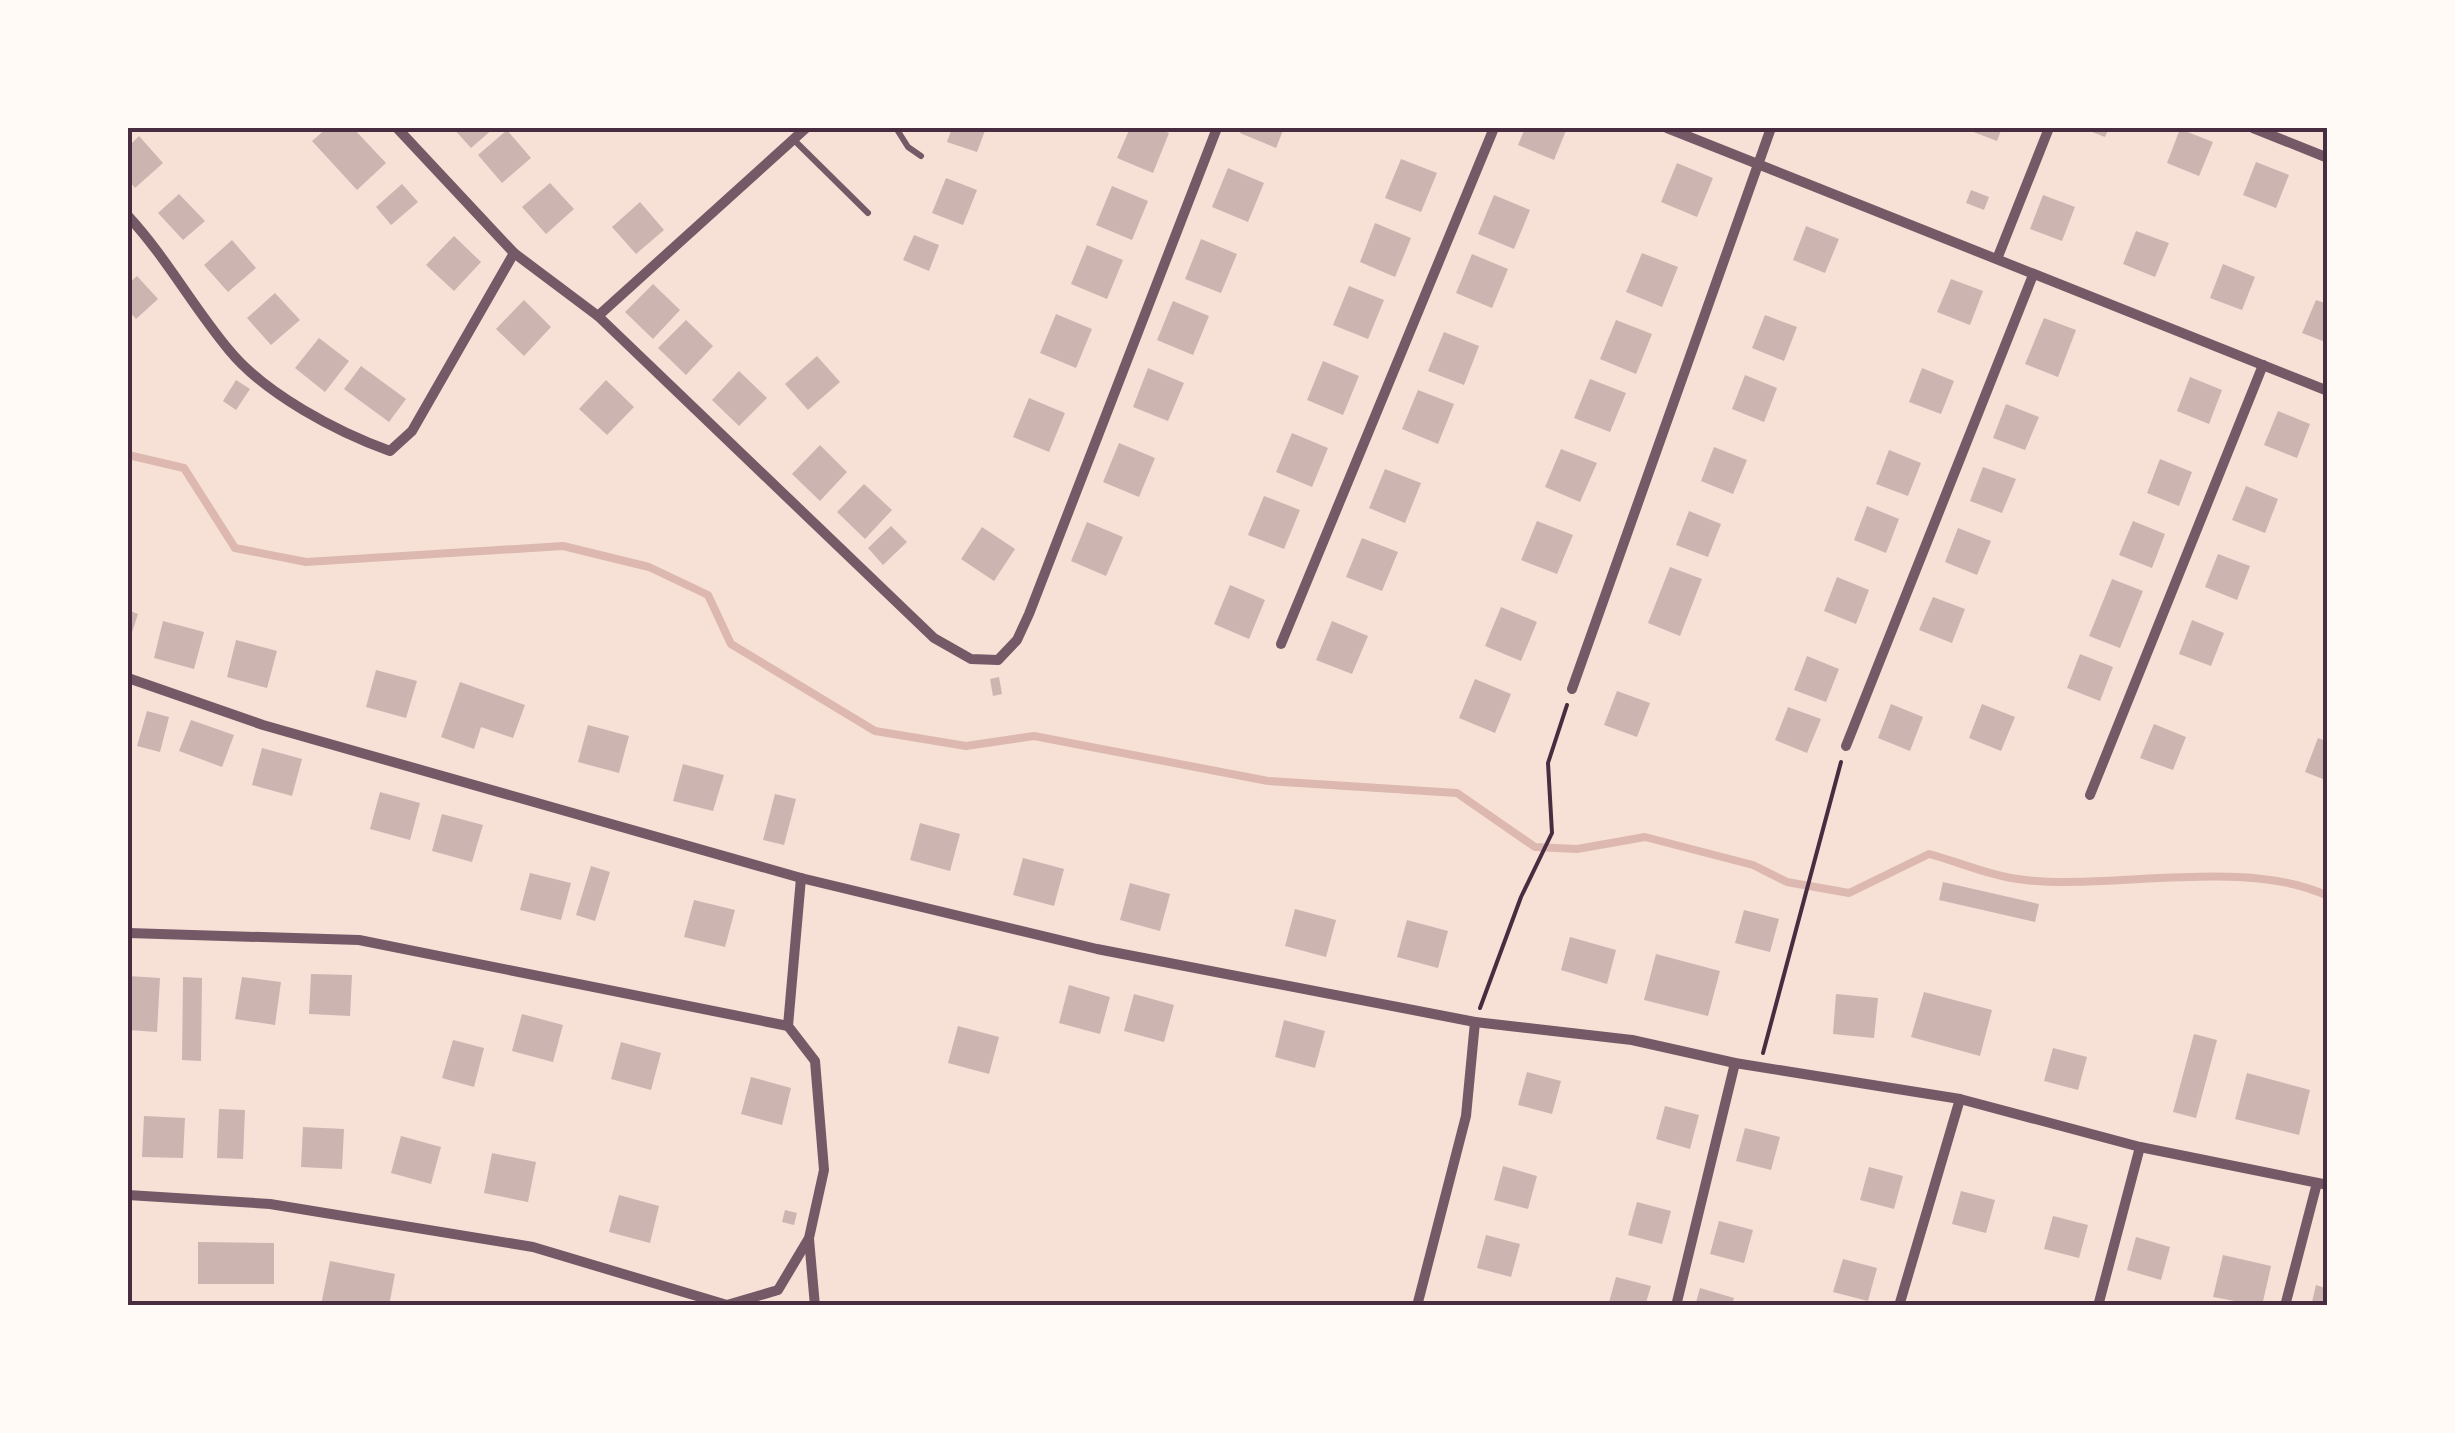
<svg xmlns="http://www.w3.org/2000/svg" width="2455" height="1433" font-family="Helvetica,sans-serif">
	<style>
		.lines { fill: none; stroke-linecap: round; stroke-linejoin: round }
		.stream { stroke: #dcb8b0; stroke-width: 8 }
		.building { fill: #ccb4b1 }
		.path { stroke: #4a2c40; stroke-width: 4 }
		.service { stroke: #755966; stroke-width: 6 }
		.minor { stroke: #755966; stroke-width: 10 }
		.neatline { fill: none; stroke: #4a2c40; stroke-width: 4 }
	</style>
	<rect width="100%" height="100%" fill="#f7e1d7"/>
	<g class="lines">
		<!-- stream -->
		<path class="stream" d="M128 455 184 468 235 548 306 562 563 546 649 567 708 595 731 644 875 731 966 746 1034 736 1268 781 1457 793 1535 847 1577 849 1645 837 1753 865 1787 882 1849 893 1929 854C1959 862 1993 877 2025 880 2113 890 2246 857 2328 896"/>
	</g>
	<!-- building -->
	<g class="building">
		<path d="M327 128H353L386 163 357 190 312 141Z"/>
		<path d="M453 128H494L471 148Z"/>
		<path d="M952 128H986L977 152 947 142Z"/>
		<path d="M1130 128H1155L1169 133 1153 173 1117 158Z"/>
		<path d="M1242 128H1284L1276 148 1240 133Z"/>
		<path d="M1525 128H1567L1554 160 1518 145Z"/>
		<path d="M1963 128H2002L1997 141Z"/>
		<path d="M2082 128H2109L2105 137Z"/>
		<path d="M2180 129 2213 142 2199 176 2167 163Z"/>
		<path d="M507 130 531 158 502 183 478 155Z"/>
		<path d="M139 136 163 163 135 188 128 180V147Z"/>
		<path d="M1401 159 1437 173 1421 212 1385 198Z"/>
		<path d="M2256 162 2289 175 2276 208 2243 195Z"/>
		<path d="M1677 163 1713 178 1697 217 1661 202Z"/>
		<path d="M1228 168 1264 183 1248 222 1212 207Z"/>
		<path d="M946 178 977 190 963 225 932 213Z"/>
		<path d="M550 183 574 209 546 234 522 207Z"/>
		<path d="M402 184 418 202 391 225 376 207Z"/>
		<path d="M1112 186 1148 201 1132 240 1096 225Z"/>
		<path d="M1971 190 1989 197 1984 210 1966 203Z"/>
		<path d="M179 194 205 221 183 240 158 213Z"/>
		<path d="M1494 195 1530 210 1514 249 1478 234Z"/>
		<path d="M2043 195 2075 207 2062 241 2030 229Z"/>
		<path d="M640 202 664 230 636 254 612 227Z"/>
		<path d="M1375 223 1411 238 1395 277 1360 262Z"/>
		<path d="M1806 226 1839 239 1825 273 1793 260Z"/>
		<path d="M2136 231 2169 243 2155 277 2123 264Z"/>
		<path d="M914 235 939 245 929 271 903 260Z"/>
		<path d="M454 236 481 262 454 291 426 265Z"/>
		<path d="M1201 239 1237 254 1221 293 1185 279Z"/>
		<path d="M232 240 256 268 228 292 204 265Z"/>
		<path d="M1087 245 1123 260 1107 299 1071 284Z"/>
		<path d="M1642 253 1678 267 1662 307 1626 292Z"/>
		<path d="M1472 254 1508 269 1492 308 1456 293Z"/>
		<path d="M2223 264 2255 277 2242 310 2210 298Z"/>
		<path d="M137 276 158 299 136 319 128 310V284Z"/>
		<path d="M1951 279 1983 291 1970 325 1937 312Z"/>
		<path d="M653 284 680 310 653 339 625 312Z"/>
		<path d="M1349 286 1384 300 1368 339 1333 325Z"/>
		<path d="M275 293 300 320 271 345 247 318Z"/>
		<path d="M524 300 551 327 524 356 496 329Z"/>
		<path d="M2316 300 2328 304V343L2302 333Z"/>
		<path d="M1173 301 1209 316 1193 355 1157 340Z"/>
		<path d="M1056 314 1092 329 1076 368 1040 353Z"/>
		<path d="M1765 315 1797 327 1784 361 1752 348Z"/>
		<path d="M2044 318 2076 330 2058 377 2025 364Z"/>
		<path d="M686 320 713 346 686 375 658 348Z"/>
		<path d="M1616 320 1652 334 1636 374 1600 359Z"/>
		<path d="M1444 332 1479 346 1464 385 1428 371Z"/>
		<path d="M319 338 349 361 325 392 295 368Z"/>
		<path d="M817 356 840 382 808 410 785 384Z"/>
		<path d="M1323 361 1359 376 1343 415 1307 400Z"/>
		<path d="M361 366 406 399 389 422 344 389Z"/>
		<path d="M1148 368 1184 383 1168 421 1133 407Z"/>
		<path d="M1922 368 1954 381 1941 414 1909 402Z"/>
		<path d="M739 371 767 398 739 426 712 400Z"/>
		<path d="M1745 375 1777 388 1764 422 1732 409Z"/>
		<path d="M2190 377 2222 390 2209 424 2177 411Z"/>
		<path d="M1590 379 1626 393 1610 432 1574 418Z"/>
		<path d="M236 380 250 389 236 410 223 401Z"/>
		<path d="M606 380 634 407 607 435 579 409Z"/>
		<path d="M1418 390 1454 404 1438 444 1402 429Z"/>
		<path d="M1029 398 1065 413 1049 452 1013 437Z"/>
		<path d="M2006 404 2039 417 2025 450 1993 438Z"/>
		<path d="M2278 411 2310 424 2297 458 2264 445Z"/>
		<path d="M1292 433 1328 448 1312 487 1276 472Z"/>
		<path d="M1119 443 1155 458 1139 497 1103 482Z"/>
		<path d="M820 445 847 472 820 501 792 474Z"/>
		<path d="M1714 447 1747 460 1733 494 1701 481Z"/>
		<path d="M1561 449 1597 463 1580 502 1545 487Z"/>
		<path d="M1889 450 1921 463 1908 496 1876 484Z"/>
		<path d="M2160 459 2192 472 2179 506 2147 493Z"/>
		<path d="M1983 467 2016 479 2002 513 1970 501Z"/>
		<path d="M1385 469 1421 483 1405 523 1369 508Z"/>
		<path d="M864 484 892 510 865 539 837 512Z"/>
		<path d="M2246 486 2278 499 2265 533 2232 520Z"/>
		<path d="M1264 496 1300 510 1284 549 1248 535Z"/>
		<path d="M1867 506 1899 519 1886 553 1854 540Z"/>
		<path d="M1689 511 1721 524 1708 557 1676 545Z"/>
		<path d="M1537 521 1573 535 1557 574 1521 560Z"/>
		<path d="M2133 521 2165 534 2152 568 2119 555Z"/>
		<path d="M1087 522 1123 537 1106 576 1071 561Z"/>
		<path d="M891 526 907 542 883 565 868 548Z"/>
		<path d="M982 527 1015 549 994 581 961 559Z"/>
		<path d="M1958 528 1991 541 1977 575 1945 562Z"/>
		<path d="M1362 538 1398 552 1382 591 1346 577Z"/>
		<path d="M2218 554 2250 566 2237 600 2205 587Z"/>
		<path d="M1670 567 1702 579 1680 636 1648 623Z"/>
		<path d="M1837 577 1869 590 1856 624 1824 611Z"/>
		<path d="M2112 579 2143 591 2120 648 2089 636Z"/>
		<path d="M1230 585 1265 600 1249 639 1214 624Z"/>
		<path d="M1933 597 1965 609 1952 643 1919 630Z"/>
		<path d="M1501 607 1537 622 1521 661 1485 646Z"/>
		<path d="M128 610 138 614 128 644Z"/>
		<path d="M2192 620 2224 633 2211 666 2179 654Z"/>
		<path d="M163 621 204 632 194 669 154 658Z"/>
		<path d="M1332 621 1368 636 1352 674 1316 660Z"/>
		<path d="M236 640 277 651 267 688 227 677Z"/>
		<path d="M2080 654 2113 667 2100 701 2067 688Z"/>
		<path d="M1807 656 1839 669 1826 702 1794 690Z"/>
		<path d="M376 670 417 681 406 718 366 707Z"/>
		<path d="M999 677 1002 694 993 696 990 679Z"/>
		<path d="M1475 679 1511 694 1495 733 1459 718Z"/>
		<path d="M460 682 525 705 513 738 481 727 474 749 441 737Z"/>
		<path d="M1617 691 1650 703 1637 737 1604 725Z"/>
		<path d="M1891 704 1923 717 1910 751 1878 738Z"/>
		<path d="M1982 704 2015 717 2001 751 1969 738Z"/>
		<path d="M1788 707 1821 719 1807 753 1775 740Z"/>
		<path d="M147 711 169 717 160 752 137 746Z"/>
		<path d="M191 720 234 735 222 767 179 751Z"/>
		<path d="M2154 724 2186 737 2173 770 2140 758Z"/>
		<path d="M588 725 629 736 619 773 578 762Z"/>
		<path d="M2318 738 2328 742V781L2305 772Z"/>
		<path d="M262 748 302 759 292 796 252 785Z"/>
		<path d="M683 764 724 775 713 811 673 801Z"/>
		<path d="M380 792 420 803 410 840 370 829Z"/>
		<path d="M775 794 796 799 784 845 763 840Z"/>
		<path d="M442 814 483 825 472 862 432 851Z"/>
		<path d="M920 823 960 834 950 871 910 860Z"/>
		<path d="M1023 858 1064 869 1054 906 1013 895Z"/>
		<path d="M591 866 610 872 595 921 576 915Z"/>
		<path d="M530 873 571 883 561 920 520 910Z"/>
		<path d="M1943 882 2039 904 2035 922 1939 900Z"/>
		<path d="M1130 883 1170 894 1160 931 1120 920Z"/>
		<path d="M694 900 735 910 725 947 684 937Z"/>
		<path d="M1295 909 1336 920 1326 957 1285 946Z"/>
		<path d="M1744 910 1779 919 1770 952 1735 943Z"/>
		<path d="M1407 920 1448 931 1438 968 1397 957Z"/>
		<path d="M1570 937 1616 950 1607 984 1561 970Z"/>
		<path d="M1656 954 1720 971 1708 1016 1644 1000Z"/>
		<path d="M311 974 352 975 350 1016 309 1014Z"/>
		<path d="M128 976 160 978 157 1032 128 1030Z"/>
		<path d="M183 977 202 978 201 1061 182 1060Z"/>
		<path d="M242 977 281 982 275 1025 235 1019Z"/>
		<path d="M1069 985 1110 997 1100 1034 1059 1023Z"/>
		<path d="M1924 992 1992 1010 1980 1056 1911 1037Z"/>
		<path d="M1134 994 1174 1005 1164 1042 1124 1031Z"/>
		<path d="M1836 994 1878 998 1874 1038 1833 1034Z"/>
		<path d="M522 1014 563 1025 553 1062 512 1051Z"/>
		<path d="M1284 1020 1325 1031 1315 1068 1275 1057Z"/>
		<path d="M958 1026 999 1037 989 1074 948 1063Z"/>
		<path d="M2194 1034 2217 1040 2196 1118 2173 1112Z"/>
		<path d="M453 1040 484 1048 474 1087 442 1078Z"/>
		<path d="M621 1042 661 1053 651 1090 611 1079Z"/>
		<path d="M2053 1048 2087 1057 2078 1090 2044 1081Z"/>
		<path d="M1527 1072 1561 1081 1552 1114 1518 1105Z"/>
		<path d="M2247 1073 2310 1090 2299 1135 2235 1119Z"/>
		<path d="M751 1077 791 1088 782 1125 741 1114Z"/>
		<path d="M1665 1106 1699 1115 1690 1149 1656 1139Z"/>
		<path d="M219 1109 245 1110 243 1159 217 1158Z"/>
		<path d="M144 1116 185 1118 183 1158 142 1157Z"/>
		<path d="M303 1127 344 1129 342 1169 301 1167Z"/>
		<path d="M1745 1128 1780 1137 1771 1170 1736 1161Z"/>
		<path d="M401 1136 441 1147 431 1184 391 1173Z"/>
		<path d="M492 1153 536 1162 528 1202 484 1193Z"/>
		<path d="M1503 1166 1537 1176 1528 1209 1494 1200Z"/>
		<path d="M1869 1167 1903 1176 1894 1209 1860 1200Z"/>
		<path d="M1961 1191 1995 1200 1986 1233 1952 1224Z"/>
		<path d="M619 1195 659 1206 650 1243 609 1232Z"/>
		<path d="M1637 1202 1671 1211 1662 1244 1628 1235Z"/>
		<path d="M785 1210 797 1213 794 1225 782 1222Z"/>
		<path d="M2053 1216 2088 1225 2079 1258 2044 1249Z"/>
		<path d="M1719 1221 1753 1230 1744 1263 1710 1254Z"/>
		<path d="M1486 1235 1520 1244 1511 1277 1477 1268Z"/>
		<path d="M2136 1237 2170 1247 2161 1280 2127 1270Z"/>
		<path d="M198 1242 274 1243V1284H198Z"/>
		<path d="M2223 1255 2271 1266 2262 1306 2213 1297Z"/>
		<path d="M1843 1259 1877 1268 1868 1301 1833 1292Z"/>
		<path d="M330 1261 395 1274 389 1306 321 1305Z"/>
		<path d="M1616 1277 1651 1286 1645 1306H1608Z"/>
		<path d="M2316 1285 2328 1289V1306H2311Z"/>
		<path d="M1700 1288 1734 1298 1732 1306H1695Z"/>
	</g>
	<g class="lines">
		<!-- path -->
		<g class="path">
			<path d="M1480 1008 1521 897 1552 833 1548 763 1567 705"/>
			<path d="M1763 1053 1841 762"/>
		</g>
		<!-- service -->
		<g class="service">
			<path d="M896 128 908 147 921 156"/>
			<path d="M794 140 868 213"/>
		</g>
		<!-- minor -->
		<g class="minor">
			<path d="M397 128 514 253 598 316 934 638 971 659 998 660 1017 640 1029 614 1217 128"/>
			<path d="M1667 128 2328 391"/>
			<path d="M2253 128 2328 158"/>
			<path d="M128 216C166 257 193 307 229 350 265 394 337 432 390 451L412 431 514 253"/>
			<path d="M1997 259 2049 128"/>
			<path d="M598 316 806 128"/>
			<path d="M1281 644 1494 128"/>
			<path d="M128 678 263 725 801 878 1097 949 1475 1022 1632 1040 1735 1063 1960 1099 2140 1147 2328 1185"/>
			<path d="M1572 689 1771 128"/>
			<path d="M1846 746 2033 275"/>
			<path d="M2090 795 2263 365"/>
			<path d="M128 933 359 940 788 1026"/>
			<path d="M128 1195 270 1204 533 1247 727 1305 778 1290 809 1238 824 1170 815 1061 788 1026 801 878"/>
			<path d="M809 1239 815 1306"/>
			<path d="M1417 1306 1466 1116 1475 1022"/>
			<path d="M1676 1306 1735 1063"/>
			<path d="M1899 1306 1960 1099"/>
			<path d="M2098 1306 2140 1147"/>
			<path d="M2285 1306 2317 1183"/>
		</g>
	</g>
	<!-- border -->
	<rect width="2455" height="1433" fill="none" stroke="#fffaf5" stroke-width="260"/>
	<rect x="130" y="130" width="2195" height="1173" class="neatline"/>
</svg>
